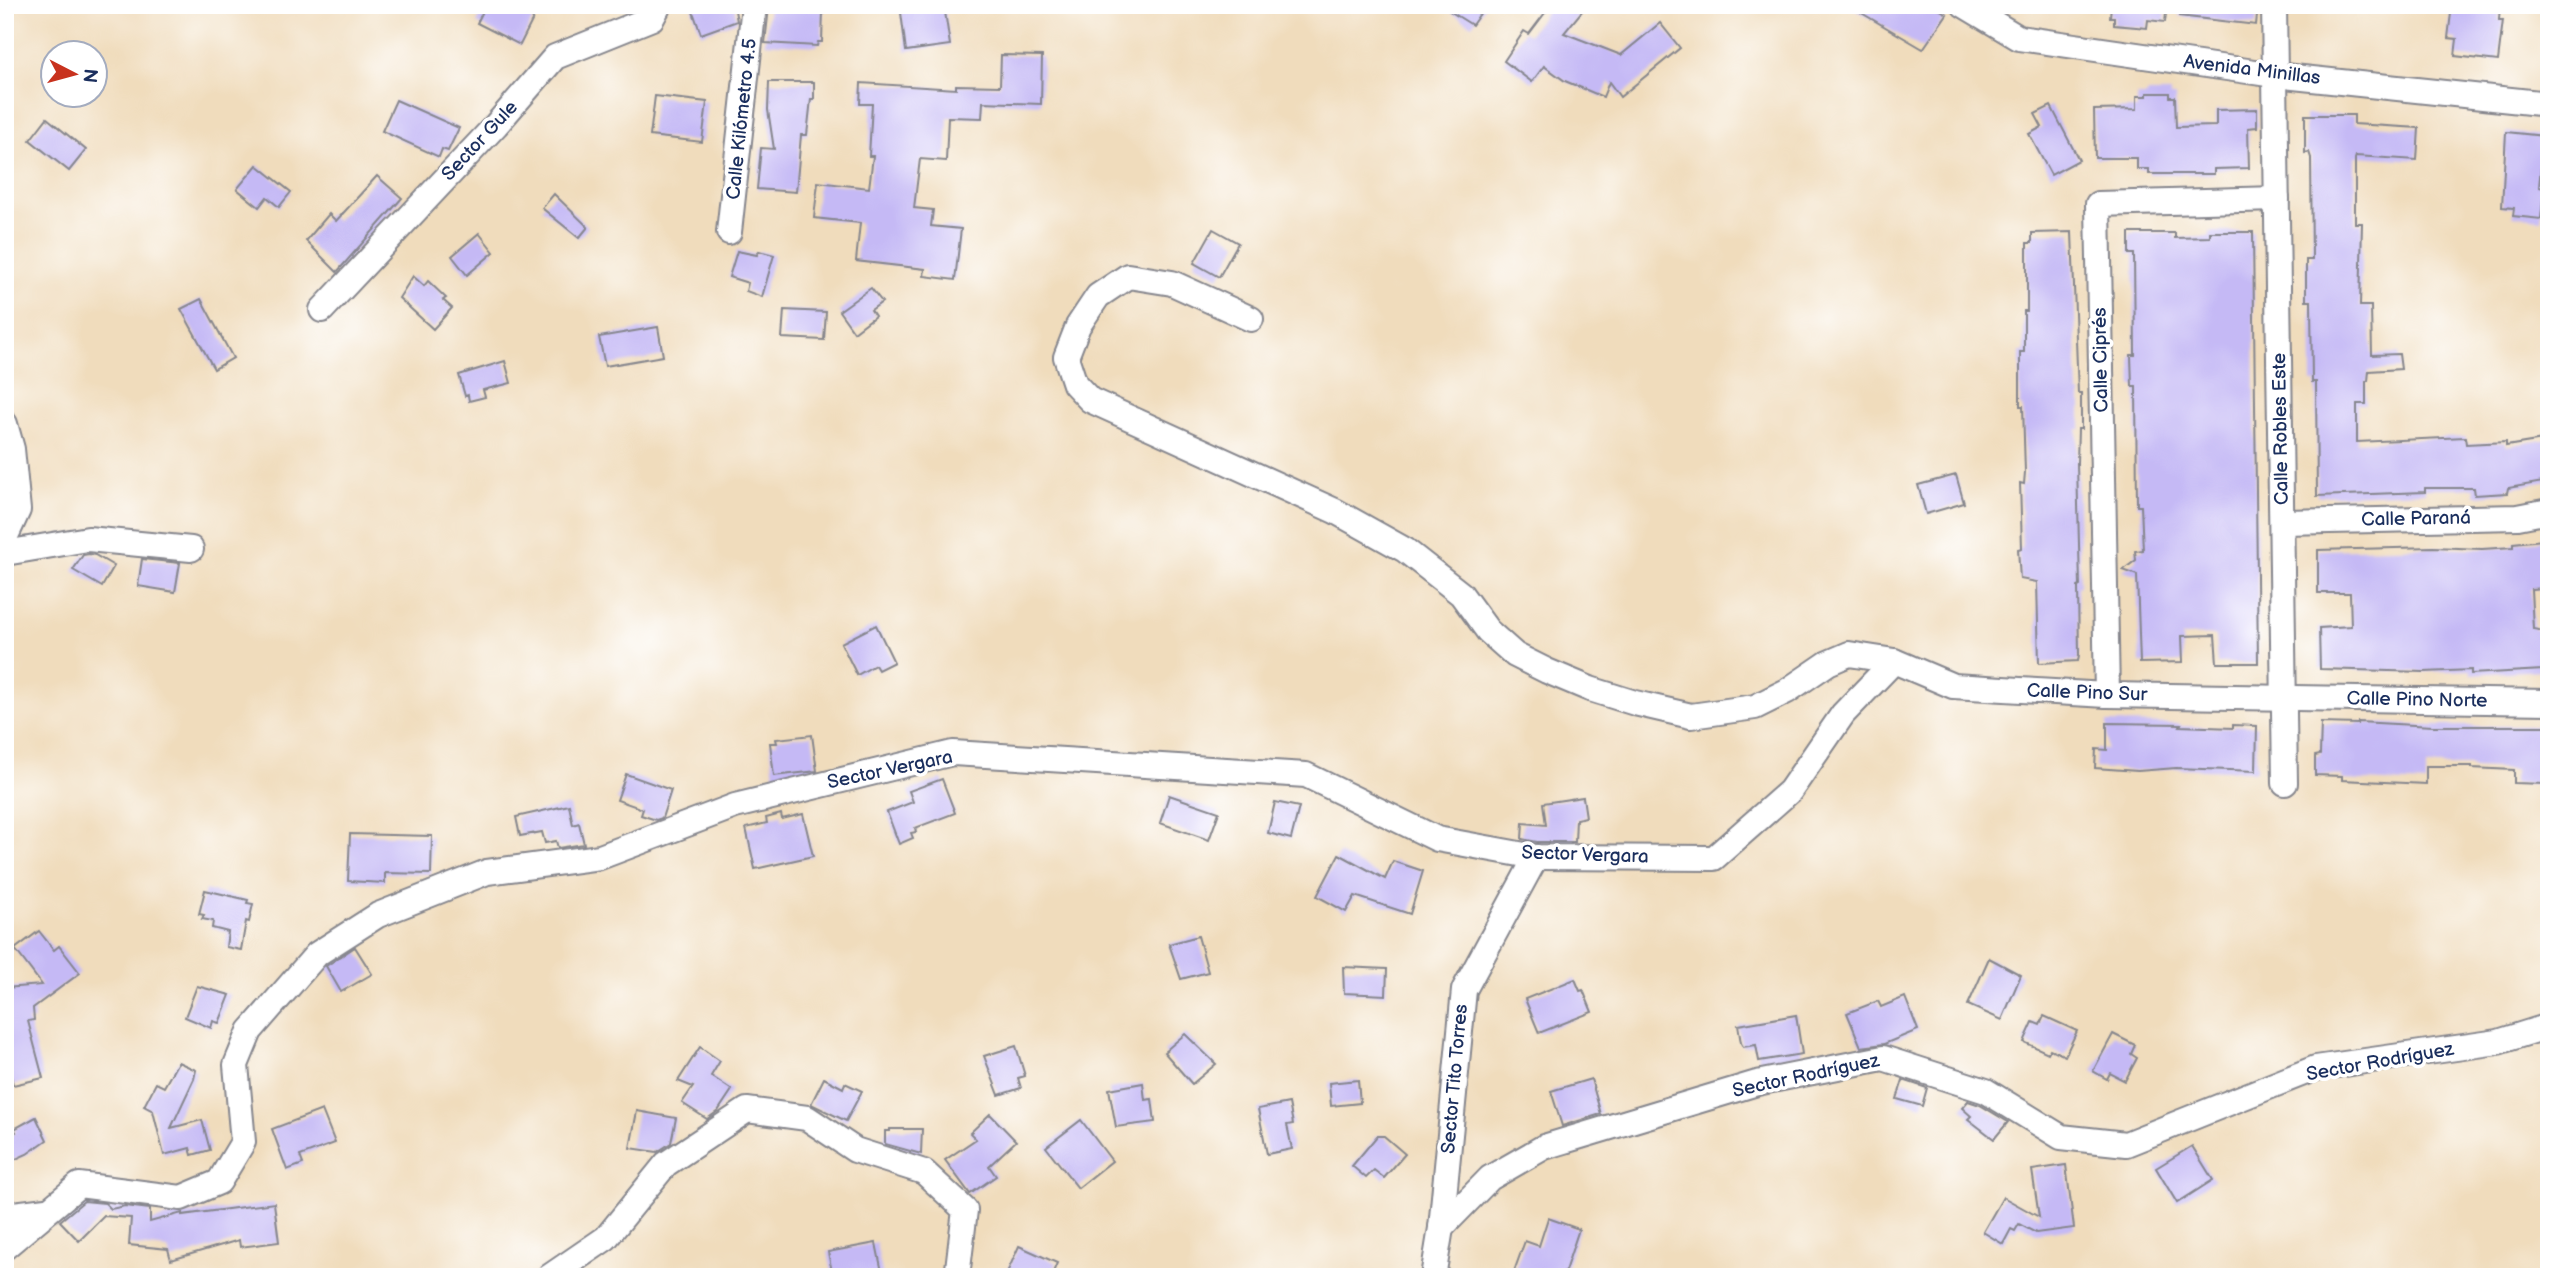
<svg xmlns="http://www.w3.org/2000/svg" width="2554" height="1282" font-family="'Balsamiq Sans',sans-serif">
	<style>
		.building { fill: #c5b9f5 }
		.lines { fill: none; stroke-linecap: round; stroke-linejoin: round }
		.minor-casing { stroke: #86868d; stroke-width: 28 }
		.minor { stroke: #fff; stroke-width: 24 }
		.labels { text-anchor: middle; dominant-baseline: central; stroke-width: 7; stroke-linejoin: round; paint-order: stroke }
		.street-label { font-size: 19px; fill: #1b2f5e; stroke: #fff }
	</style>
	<rect width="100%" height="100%" fill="#fff"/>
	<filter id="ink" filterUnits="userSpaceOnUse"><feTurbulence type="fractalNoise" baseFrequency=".0143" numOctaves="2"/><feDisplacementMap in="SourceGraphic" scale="14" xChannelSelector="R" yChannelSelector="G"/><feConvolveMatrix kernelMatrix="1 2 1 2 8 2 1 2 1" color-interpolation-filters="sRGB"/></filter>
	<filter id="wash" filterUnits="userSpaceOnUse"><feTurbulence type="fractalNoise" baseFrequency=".00686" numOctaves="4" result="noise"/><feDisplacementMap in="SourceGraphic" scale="28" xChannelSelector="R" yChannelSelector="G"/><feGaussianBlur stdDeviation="1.57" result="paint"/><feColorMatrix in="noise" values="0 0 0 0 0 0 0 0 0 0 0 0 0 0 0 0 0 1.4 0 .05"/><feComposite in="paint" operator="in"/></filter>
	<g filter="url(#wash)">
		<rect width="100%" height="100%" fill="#f0dcbc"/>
		<g id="blocks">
			<!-- building -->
			<g class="building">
				<path d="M486 5H498L509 11 511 5H521L536 13 520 45 477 23Z"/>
				<path d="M702 5H734L737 21 701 34 692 9Z"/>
				<path d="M900 5H944L950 45 906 51Z"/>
				<path d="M1440 5H1486L1472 25Z"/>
				<path d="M1551 5H1587L1564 33 1621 55 1660 23 1680 48 1620 97 1609 82 1603 97 1565 81 1544 66 1532 82 1504 61 1524 31 1529 34Z"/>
				<path d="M1848 5H1932L1947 14 1923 49Z"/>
				<path d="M2111 5H2167L2165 22 2148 20 2147 28 2114 25V17H2110Z"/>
				<path d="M2180 5H2258L2256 25 2179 16Z"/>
				<path d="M2452 5H2500L2499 20H2503L2498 61 2455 56 2457 39 2448 38Z"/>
				<path d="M769 7 823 10 822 42H818L817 46 765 43Z"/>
				<path d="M1001 55 1042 56 1041 104 983 102 982 118 948 117 946 161 920 159 914 208 933 210 931 226 961 229 955 280 924 276 925 269 856 261 860 223 814 218 818 182 869 188 873 156H869L872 104H860L861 83 956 89V85L1000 86Z"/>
				<path d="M769 82H814V99H811L807 135H801L796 192 757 189 761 148 774 149 768 110Z"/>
				<path d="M2147 93H2170V97H2175L2176 127 2216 126V110L2257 109V127L2248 128 2249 168 2214 169V174H2149V169H2137V158H2095L2094 110 2137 109V96H2147Z"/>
				<path d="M655 96 707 102 702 142 650 136Z"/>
				<path d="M396 100 459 128 448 151 442 149 439 157 382 131Z"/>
				<path d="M2051 106 2079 160 2051 175 2029 134 2042 127 2035 114Z"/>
				<path d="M2305 115H2354V124L2419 128 2417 160 2356 156 2355 159V223H2362L2360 306H2371L2372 355 2399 354 2401 369 2369 371 2368 381H2366V404H2357V442L2465 437 2466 444 2506 442V446L2549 439V481L2508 488 2507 493 2475 495 2474 488H2425V492L2317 496 2316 382H2312L2311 301H2306V260H2312L2311 158 2309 152 2305 153Z"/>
				<path d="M47 118 86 150 69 171 30 140Z"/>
				<path d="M2506 132 2544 136 2539 187 2544 188 2541 219 2513 216 2514 208 2502 207Z"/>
				<path d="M257 165 291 192 279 207 267 197 259 207 237 189Z"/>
				<path d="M377 176 402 198 337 272 306 241 329 214 336 221Z"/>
				<path d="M554 194 588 227 579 238 542 208Z"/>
				<path d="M1213 229 1238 243 1219 277 1194 263Z"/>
				<path d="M2072 232 2078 393H2081V429H2078L2077 463 2080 586 2078 587 2079 655 2078 661 2039 663 2037 582 2020 579 2018 549 2022 548 2020 483 2024 484 2025 472 2023 406H2020V352H2024V311H2027V243H2032V233Z"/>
				<path d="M2210 232H2253L2258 663H2217L2215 635 2182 636 2183 662 2140 663 2137 575 2123 570 2136 560 2135 551 2143 550 2141 506H2137L2136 386H2132L2131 355H2135L2134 254H2129V233H2175V238L2210 237Z"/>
				<path d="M479 233 494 252 467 275 452 256Z"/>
				<path d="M737 251 757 255 759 251 774 255 762 297 746 291 748 283 729 277Z"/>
				<path d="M413 276 424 286 428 281 446 298 443 300 452 308 433 329 399 298Z"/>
				<path d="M871 288 882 302 871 310 875 316 854 332 839 311Z"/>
				<path d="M201 299 233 358 214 369 181 309Z"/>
				<path d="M784 310 826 312 824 340 782 338Z"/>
				<path d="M658 327 663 356 605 366 599 337Z"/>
				<path d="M505 361 511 383 483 390 485 397 469 401 468 395 465 396 459 375Z"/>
				<path d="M1956 475 1964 503 1926 514 1918 485Z"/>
				<path d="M2543 540V544L2549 543V559L2546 560V588L2531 589 2533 629 2549 632V656H2543V670L2471 674V670L2424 672 2320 669 2319 628 2351 626 2350 593H2318V550L2433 547 2482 549 2513 547V543Z"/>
				<path d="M89 554 95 555 114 566 102 587 73 570 83 555Z"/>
				<path d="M142 559 180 563 175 592 138 586Z"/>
				<path d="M876 625 894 662 878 670 875 665 857 675 841 643Z"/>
				<path d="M2358 722 2433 726H2546L2545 784 2514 783V770L2472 768V766H2426V784L2342 780V776L2315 775V756L2320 755 2321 723 2358 724Z"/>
				<path d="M2107 723 2181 724 2180 726 2233 728V725L2257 726 2256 771 2176 768 2138 771 2095 768 2096 749 2107 750Z"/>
				<path d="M812 735 817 771 774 776 770 743H777L776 739Z"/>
				<path d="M626 774 671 790 662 818 656 820 641 815 643 809 617 800Z"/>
				<path d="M942 779 955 813 915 828 916 832 911 833 913 838 899 844 887 812 913 802 909 791Z"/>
				<path d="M1169 795 1219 812 1209 840 1160 823Z"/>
				<path d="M1583 797 1586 817 1576 819 1575 842H1537L1522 839 1523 823 1546 825 1543 803Z"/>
				<path d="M1275 802 1299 807 1291 839 1268 833Z"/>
				<path d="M569 805 573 825 579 823 584 844 558 848 556 841 545 843 542 832 520 836 516 817Z"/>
				<path d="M781 814 782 819 803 814 813 856 755 869 746 828 767 823 766 818Z"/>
				<path d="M350 834 432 836 431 874 385 873V883L348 881Z"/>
				<path d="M1339 854 1385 879 1393 861 1423 871 1410 914 1355 896 1346 912 1317 896Z"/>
				<path d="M205 890 248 900 247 903 253 904 249 922 246 921 241 950 226 947 228 932 212 928 213 921 202 919 204 915 199 914Z"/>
				<path d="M39 931 54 950 59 946 80 973 33 1008 34 1020 28 1021 43 1078 13 1085 10 1072 5 1073V988L42 985 15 949Z"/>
				<path d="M1198 936 1208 972 1181 979 1169 944Z"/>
				<path d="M355 947 372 974 341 992 326 966Z"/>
				<path d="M1989 958 2021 975 2002 1020 1968 1005Z"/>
				<path d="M1343 967 1387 969 1386 995 1344 993Z"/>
				<path d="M1575 979 1580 991 1583 990 1592 1012 1539 1033 1525 999Z"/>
				<path d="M197 986 230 995 219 1023 213 1021 211 1028 185 1017Z"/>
				<path d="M1905 997 1918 1030 1884 1044 1861 1047 1847 1013 1878 1001 1881 1007Z"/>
				<path d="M1796 1015 1802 1054 1759 1061 1756 1045 1743 1047 1741 1043 1738 1025Z"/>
				<path d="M2044 1016 2077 1031 2065 1056 2050 1049 2048 1053 2024 1042 2033 1022 2040 1025Z"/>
				<path d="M1185 1034 1216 1064 1192 1084 1164 1052Z"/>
				<path d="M2113 1034 2135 1045 2131 1054 2137 1058 2125 1081 2110 1073 2107 1079 2093 1071Z"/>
				<path d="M1016 1046 1025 1076 1018 1078 1021 1088 999 1095 984 1056Z"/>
				<path d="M700 1047 720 1061 711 1076 732 1090 718 1111 707 1119 682 1103 693 1087 678 1081Z"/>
				<path d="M178 1062 196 1070 194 1079 171 1128 202 1120 210 1150 192 1155 190 1148 164 1155 153 1111 144 1106 156 1083 164 1087Z"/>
				<path d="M824 1078 843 1088 845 1083 862 1091 846 1121 811 1104Z"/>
				<path d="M1591 1079 1601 1114 1562 1126 1551 1091Z"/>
				<path d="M1358 1080 1360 1103 1331 1106 1329 1083Z"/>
				<path d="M1903 1080 1927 1088 1922 1106 1897 1099Z"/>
				<path d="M1143 1083 1145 1100 1152 1099 1155 1122 1116 1127 1109 1089Z"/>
				<path d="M1968 1101 1980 1105 2008 1122 1994 1139 1968 1119 1971 1116 1962 1108Z"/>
				<path d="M1289 1103 1293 1124 1287 1125 1292 1149 1267 1154 1258 1109Z"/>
				<path d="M322 1110 335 1143 300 1156 303 1164 287 1170 272 1129Z"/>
				<path d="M637 1111 676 1118 671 1143 657 1152 630 1148Z"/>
				<path d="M990 1114 1016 1141 989 1166 996 1176 970 1194 945 1160 976 1139 970 1133Z"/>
				<path d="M36 1117 47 1140 27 1154 5 1164V1138L16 1132 14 1129Z"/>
				<path d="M1081 1120 1112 1161 1078 1188 1046 1147Z"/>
				<path d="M890 1129H922L921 1154 885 1144V1131H890Z"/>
				<path d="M1377 1136H1384L1405 1154 1384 1178 1374 1170 1366 1178 1352 1166Z"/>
				<path d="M2192 1146 2213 1180 2177 1203 2156 1168Z"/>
				<path d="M2066 1165 2074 1228 2036 1233 2019 1224 2015 1231 2011 1229 2003 1244 1983 1232 2003 1197 2039 1217 2032 1170Z"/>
				<path d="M84 1201 105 1203 111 1209 125 1206 150 1209V1222L182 1213V1215L274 1203 279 1242 240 1247 239 1240 171 1260 168 1249 129 1245 131 1218 104 1216 79 1241 60 1221Z"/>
				<path d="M1548 1218 1579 1229 1563 1277H1512L1525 1241 1539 1246Z"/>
				<path d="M876 1243 883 1277H833L828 1252Z"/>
				<path d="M1019 1246 1057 1263 1051 1277H1005Z"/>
			</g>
		</g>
	</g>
	<g filter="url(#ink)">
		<use href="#blocks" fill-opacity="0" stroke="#86868d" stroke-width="2"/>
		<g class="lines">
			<!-- minor casing -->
			<g class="minor-casing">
				<g id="minor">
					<path d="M1964 5 2019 38 2275 75 2549 104"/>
					<path d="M2274 5 2285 783"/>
					<path d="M729 232 754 5"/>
					<path d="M322 310 496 125 555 57 652 18 659 5"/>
					<path d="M1251 319 1172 283 1128 276 1098 296 1078 326 1066 357 1075 384 1090 400 1335 511 1405 550 1461 594 1488 631 1515 655 1547 671 1590 689 1635 703 1691 716 1755 707 1787 691 1828 663 1849 654 1894 661 1953 686 2107 695 2549 702"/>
					<path d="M5 424 12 449 18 510 5 538"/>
					<path d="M2283 522 2518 517 2549 511"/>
					<path d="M5 553 88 539 191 549"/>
					<path d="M2107 695 2098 204 2277 199"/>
					<path d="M5 1215 46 1210"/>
					<path d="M1441 1228 1490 1178 1544 1147 1757 1083 1883 1058 1986 1091 2061 1137 2126 1144 2316 1068 2498 1042 2549 1026"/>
					<path d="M5 1247 79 1185 181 1198 219 1182 243 1142 236 1065 250 1031 317 954 378 915 487 872 600 857 735 806 953 753 1306 775 1437 839 1536 857 1714 858 1790 791 1843 714 1894 661"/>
					<path d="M549 1277 606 1238 666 1164 747 1110 807 1118 855 1150 924 1172 965 1210 957 1277"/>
					<path d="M1433 1277 1441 1228 1464 990 1536 857"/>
				</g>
			</g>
			<!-- minor -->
			<use href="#minor" class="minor"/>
		</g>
	</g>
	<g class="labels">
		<!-- street labels -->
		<g class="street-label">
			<text transform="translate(2252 70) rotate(7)">Avenida Minillas</text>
			<text transform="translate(742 119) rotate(-84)">Calle Kilómetro 4.5</text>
			<text transform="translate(480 141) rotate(-47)">Sector Gule</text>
			<text transform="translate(2101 360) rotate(-91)">Calle Ciprés</text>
			<text transform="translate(2281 429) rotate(-91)">Calle Robles Este</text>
			<text transform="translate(2416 519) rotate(-1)">Calle Paraná</text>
			<text transform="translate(2087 693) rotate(2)">Calle Pino Sur</text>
			<text transform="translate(2417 700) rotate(1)">Calle Pino Norte</text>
			<text transform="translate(890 770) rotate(-12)">Sector Vergara</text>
			<text transform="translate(1585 855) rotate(2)">Sector Vergara</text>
			<text transform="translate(2380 1062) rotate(-10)">Sector Rodríguez</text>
			<text transform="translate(1806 1076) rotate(-12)">Sector Rodríguez</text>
			<text transform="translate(1455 1079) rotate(-85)">Sector Tito Torres</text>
		</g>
	</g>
	<!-- margin -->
	<rect width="2554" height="1282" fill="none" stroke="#fff" stroke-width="28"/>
	<!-- north arrow -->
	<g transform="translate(74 74) rotate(96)"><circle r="33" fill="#ffffff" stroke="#a4acbf" stroke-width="2"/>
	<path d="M0-5L12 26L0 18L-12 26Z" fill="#c8321e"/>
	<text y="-10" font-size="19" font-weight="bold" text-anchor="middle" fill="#1b2f5e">N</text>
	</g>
</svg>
